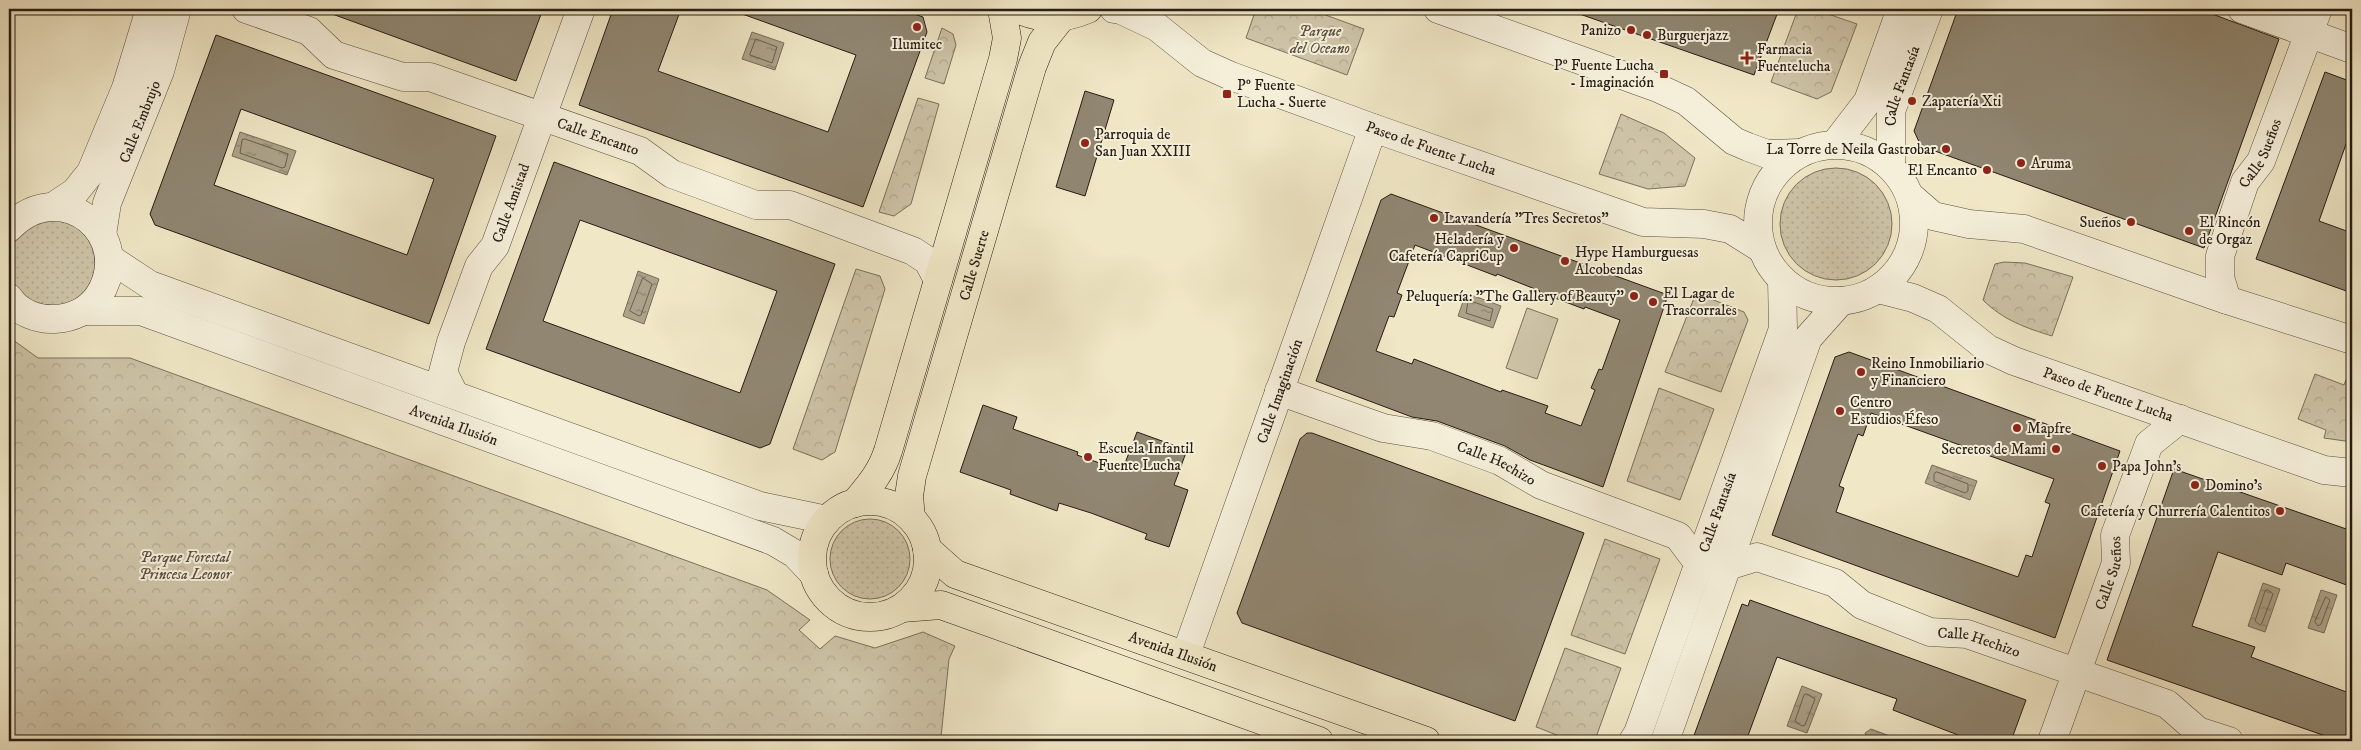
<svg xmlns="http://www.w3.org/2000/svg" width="2361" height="750" font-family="'IM FELL DW Pica',serif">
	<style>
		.grass { fill: #cec4a8; stroke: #7a705e }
		.park { fill: url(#park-crowns); stroke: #7a705e }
		.garden { fill: url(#garden-dots); stroke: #7a705e }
		.water { fill: url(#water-ripples); stroke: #776c5a }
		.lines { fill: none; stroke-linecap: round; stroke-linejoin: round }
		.shore { stroke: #6a5f4e; stroke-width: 1 }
		.building { fill: #908671; stroke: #271c14; fill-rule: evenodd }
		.minor-casing { stroke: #594f40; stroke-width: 29 }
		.major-casing { stroke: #271c14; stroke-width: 29 }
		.minor { stroke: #f5efda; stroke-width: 28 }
		.major { stroke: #f0e7c6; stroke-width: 28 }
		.poi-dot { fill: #8f2418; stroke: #f5efda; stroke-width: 2 }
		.labels { text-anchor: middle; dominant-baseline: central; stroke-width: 4; stroke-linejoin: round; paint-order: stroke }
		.poi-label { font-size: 15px; fill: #271c14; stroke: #f5efda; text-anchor: start }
		.park-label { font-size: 15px; font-style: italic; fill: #594e40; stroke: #f5efda }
		.street-label { font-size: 15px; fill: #271c14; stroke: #f5efda }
	</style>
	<defs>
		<pattern id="park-crowns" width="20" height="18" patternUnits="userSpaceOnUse" patternTransform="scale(1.25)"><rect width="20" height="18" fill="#cec4a8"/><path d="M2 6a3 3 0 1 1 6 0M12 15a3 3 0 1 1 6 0" fill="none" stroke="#b1a890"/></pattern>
		<pattern id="garden-dots" width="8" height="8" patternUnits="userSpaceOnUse" patternTransform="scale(1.25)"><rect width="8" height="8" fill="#cec4a8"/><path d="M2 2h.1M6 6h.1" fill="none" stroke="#b1a890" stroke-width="1.8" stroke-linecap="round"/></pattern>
		<pattern id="water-ripples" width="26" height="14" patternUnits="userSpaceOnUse" patternTransform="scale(1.25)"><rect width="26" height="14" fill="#aca289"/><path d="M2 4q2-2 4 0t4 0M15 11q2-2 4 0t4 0" fill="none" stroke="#8c836f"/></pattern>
	</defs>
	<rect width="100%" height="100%" fill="#f0e7c6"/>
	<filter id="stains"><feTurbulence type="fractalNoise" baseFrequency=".004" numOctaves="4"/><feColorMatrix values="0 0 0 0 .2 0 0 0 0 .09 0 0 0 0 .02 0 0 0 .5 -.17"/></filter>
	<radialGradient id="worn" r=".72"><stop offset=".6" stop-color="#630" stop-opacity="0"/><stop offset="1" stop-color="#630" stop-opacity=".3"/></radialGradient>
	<!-- grass -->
	<path class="grass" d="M1527 308 1558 319 1537 379 1506 368Z"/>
	<!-- park -->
	<g class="park">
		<path d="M1256 9H1309L1364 29 1347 75 1246 38Z"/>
		<path d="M1798 9H1814L1857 24 1831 92 1817 99 1771 82Z"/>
		<path d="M942 28 953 34 956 45 944 84 925 78Z"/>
		<path d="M918 98 939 104 911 204 894 216 879 212Z"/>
		<path d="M1621 114 1664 133 1695 158 1685 186 1648 189 1599 174Z"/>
		<path d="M2004 262 2025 263 2073 277 2052 336C2026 328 2003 320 1983 300L1995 264Z"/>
		<path d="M856 269 880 276 885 289 835 452 822 460 793 449Z"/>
		<path d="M1696 293 1744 312 1748 320 1721 392 1665 372Z"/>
		<path d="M9 337 38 358H130L767 590 810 620 799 630 820 649 835 636 875 648 923 632 955 646 949 659 941 737 942 741H9Z"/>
		<path d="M2315 374 2344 385 2348 375 2352 378V442L2324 438 2326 430 2298 419Z"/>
		<path d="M1659 388 1714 409 1680 500 1627 481Z"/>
		<path d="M1605 539 1660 559 1625 654 1571 635Z"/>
		<path d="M1565 648 1621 668 1595 740C1576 746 1554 733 1536 727Z"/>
	</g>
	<!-- garden -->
	<g class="garden">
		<circle cx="1836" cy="224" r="56"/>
		<circle cx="52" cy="263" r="43"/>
		<circle cx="870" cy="559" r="40"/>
	</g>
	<!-- water -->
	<g class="water">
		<path d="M752 32 784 43 775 70 742 59Z"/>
		<path d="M240 132 296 151 287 175 232 156Z"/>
		<path d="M638 271 659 279 644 324 623 316Z"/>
		<path d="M1466 293 1501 306 1493 328 1458 316Z"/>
		<path d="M1932 465 1977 481 1970 500 1925 483Z"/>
		<path d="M2263 583 2280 589 2265 632 2248 626Z"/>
		<path d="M2321 590 2337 595 2324 633 2308 628Z"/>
		<path d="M1802 686 1822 694 1807 733 1787 726Z"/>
		<path d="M1871 729 1903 741 1867 740 1865 733Z"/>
	</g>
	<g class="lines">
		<!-- shore -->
		<g class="shore">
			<path d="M756 39 777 47 772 63 750 55Z"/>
			<path d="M245 139 288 154 285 167 282 168 240 153 242 140Z"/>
			<path d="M643 278 652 284 641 315 639 316 630 311Z"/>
			<path d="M1471 301 1493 309 1490 321 1466 313 1468 302Z"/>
			<path d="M1937 472 1968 484V491L1965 493 1934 481V474Z"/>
			<path d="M2268 590 2273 594 2262 623 2260 625 2255 621 2265 591Z"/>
			<path d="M2326 597 2330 600 2321 624 2318 626 2315 622Z"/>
			<path d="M1807 694 1815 699 1805 725 1802 726 1795 721 1804 695Z"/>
		</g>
	</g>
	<!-- building -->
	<g class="building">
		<path d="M324 9H468L483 14 485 9H543L516 81 324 11Z"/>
		<path d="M613 9H681L658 71 828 132 856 55 734 11V9H900L923 17 927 32 863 207 579 105Z"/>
		<path d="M1572 9H1779L1754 75 1571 11Z"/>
		<path d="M1958 9H2199L2279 39 2204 248 1921 146 1914 131Z"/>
		<path d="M216 35 496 136 429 324 155 225 150 214ZM241 109 434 179 407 255 214 185Z"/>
		<path d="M2325 72 2352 82V127L2319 221 2352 233V293L2256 259Z"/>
		<path d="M1085 91 1114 100 1085 196 1056 187Z"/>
		<path d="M554 162 835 264 770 444 760 448 486 349ZM580 220 777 291 740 393 543 321Z"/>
		<path d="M1391 194 1668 295 1603 487 1530 460 1505 446 1437 421 1412 417 1316 381 1381 200ZM1415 245 1496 276 1497 274 1540 291 1539 292 1584 309 1585 307 1620 320 1602 370 1599 369 1591 388 1595 390 1581 426 1545 413 1548 406 1502 390 1501 392 1414 359 1412 364 1376 351 1389 316 1394 317 1402 295 1397 293Z"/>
		<path d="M1849 352 2120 451 2055 638 1772 535 1835 357ZM1871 413 2054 479 2045 502 2050 504 2032 557 2026 555 2018 577 1836 512 1844 488 1839 486 1858 434 1863 436Z"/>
		<path d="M983 405 1017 417 1013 429 1078 452 1077 455 1122 471 1137 432 1187 450 1174 485 1188 490 1169 547 1145 539 1147 534 1091 513 1059 503 1057 511 1010 494 1011 490 960 472Z"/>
		<path d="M1307 433H1312L1584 533 1515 721 1242 623 1237 613 1300 439Z"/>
		<path d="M2174 469 2352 531V587L2286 563 2282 575 2218 552 2192 626 2255 647 2251 657 2352 694V741H2340L2107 660Z"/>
		<path d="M1750 600 2026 700 2011 741H1956L1958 735 1893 710 1897 699 1777 657 1746 741H1692L1742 604 1748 606Z"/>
	</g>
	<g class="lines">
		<!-- minor casing -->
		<g class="minor-casing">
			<g id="minor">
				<path id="s1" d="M246 9 309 31 334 55 403 77H430L640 151 672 174 756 205H790L913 251 928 261 938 280"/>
				<path id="s2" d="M1114 9 1121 10 1157 27 1202 63 1231 76 1373 128 1643 222 1704 224 1730 229 1762 249"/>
				<path d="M1438 9 1658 88 1686 101 1734 141 1748 147 1767 154 1799 153"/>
				<path d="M2242 9 2352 49"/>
				<path d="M1835 144 1868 101 1901 9"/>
				<circle cx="1836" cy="223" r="78"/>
				<path id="s3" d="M1891 166V111L1929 9"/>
				<path d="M1910 196 1933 216 1969 224 2024 229 2227 300 2352 340"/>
				<path d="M54 206 75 192 91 172 126 88 150 9"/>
				<path d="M9 228C61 173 138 236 98 297 88 311 72 318 55 319 38 320 19 313 9 298"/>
				<path id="s4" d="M102 235 107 203 160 71 177 9"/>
				<path d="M109 258 150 285 760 506 827 520"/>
				<path id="s5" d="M1878 289 1913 298 1938 309 1988 349 2014 361 2324 470 2352 473"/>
				<path id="s6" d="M2227 300 2220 277V256L2245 182 2261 161 2318 9"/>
				<path id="s7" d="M83 311H141L773 541 795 554 814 574"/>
				<path id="s8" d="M1279 391 1383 428 1432 436 1500 461 1541 485 1678 536 1699 564"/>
				<path id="s9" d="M454 394 443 372 451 342 479 266 495 246 581 9"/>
				<path id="s10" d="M1725 567 1757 557 1835 583 1862 605 1930 632 1967 634 2167 704 2198 731 2229 741"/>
				<path id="s11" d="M1186 654 1373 128"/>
				<path id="s12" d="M1633 741 1638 733 1783 329 1782 280"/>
				<path d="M1665 741 1808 338 1841 301"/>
				<path id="s13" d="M2052 741 2116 563 2115 535 2149 444 2180 419"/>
			</g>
		</g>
		<!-- major casing -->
		<g class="major-casing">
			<g id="major">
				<path d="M1017 9C1043 20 1062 20 1088 9"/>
				<circle cx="870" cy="559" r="58"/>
				<path d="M855 503C869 486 881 473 888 451L1003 59 1007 38 1002 9"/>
				<path id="s14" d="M911 518 909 496 912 476 1032 67 1042 42 1060 19"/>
				<path id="s15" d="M927 549 955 574 1426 741"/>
				<path d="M902 608 941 605 1319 741"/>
			</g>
		</g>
		<!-- minor -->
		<use href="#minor" class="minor"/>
		<!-- major -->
		<use href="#major" class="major"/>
	</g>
	<!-- markers -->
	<g class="poi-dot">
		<circle cx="917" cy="27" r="5"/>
		<circle cx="1631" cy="30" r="5"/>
		<circle cx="1647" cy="35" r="5"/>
		<path d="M1744.5 50.5h5v5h5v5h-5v5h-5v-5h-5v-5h5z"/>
		<rect x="1659" y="69" width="10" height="10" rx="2.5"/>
		<rect x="1222" y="89" width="10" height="10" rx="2.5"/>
		<circle cx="1912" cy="101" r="5"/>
		<circle cx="1085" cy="143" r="5"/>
		<circle cx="1946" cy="149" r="5"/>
		<circle cx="2021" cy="163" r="5"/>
		<circle cx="1987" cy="170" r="5"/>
		<circle cx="1434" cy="218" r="5"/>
		<circle cx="2131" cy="222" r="5"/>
		<circle cx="2189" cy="231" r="5"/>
		<circle cx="1514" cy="248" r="5"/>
		<circle cx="1565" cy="261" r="5"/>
		<circle cx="1634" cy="296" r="5"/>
		<circle cx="1653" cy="302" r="5"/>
		<circle cx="1861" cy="372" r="5"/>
		<circle cx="1840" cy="411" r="5"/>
		<circle cx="2017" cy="428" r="5"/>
		<circle cx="2056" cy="449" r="5"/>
		<circle cx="1088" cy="457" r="5"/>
		<circle cx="2102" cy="466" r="5"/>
		<circle cx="2195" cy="485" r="5"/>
		<circle cx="2280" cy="511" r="5"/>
	</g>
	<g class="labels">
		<!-- poi labels -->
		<g class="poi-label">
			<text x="1621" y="30" text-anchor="end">Panizo</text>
			<text x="1657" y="35">Burguerjazz</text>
			<text x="917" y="44" text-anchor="middle">Ilumitec</text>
			<text x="1757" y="49">Farmacia<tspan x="1757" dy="17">Fuentelucha</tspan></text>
			<text x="1654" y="65" text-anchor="end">Pº Fuente Lucha<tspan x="1654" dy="17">- Imaginación</tspan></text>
			<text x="1237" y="85">Pº Fuente<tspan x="1237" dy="17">Lucha - Suerte</tspan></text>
			<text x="1922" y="101">Zapatería Xti</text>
			<text x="1095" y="134">Parroquia de<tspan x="1095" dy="17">San Juan XXIII</tspan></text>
			<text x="1936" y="149" text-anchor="end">La Torre de Neila Gastrobar</text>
			<text x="2031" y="163">Aruma</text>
			<text x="1977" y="170" text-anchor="end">El Encanto</text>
			<text x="1444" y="218">Lavandería "Tres Secretos"</text>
			<text x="2121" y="222" text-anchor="end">Sueños</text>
			<text x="2199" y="222">El Rincón<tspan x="2199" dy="17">de Orgaz</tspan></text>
			<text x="1504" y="239" text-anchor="end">Heladería y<tspan x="1504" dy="17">Cafetería CapriCup</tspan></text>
			<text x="1575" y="252">Hype Hamburguesas<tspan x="1575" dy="17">Alcobendas</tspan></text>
			<text x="1663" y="293">El Lagar de<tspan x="1663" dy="17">Trascorrales</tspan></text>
			<text x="1624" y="296" text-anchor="end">Peluquería: "The Gallery of Beauty"</text>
			<text x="1871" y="363">Reino Inmobiliario<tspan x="1871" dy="17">y Financiero</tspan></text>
			<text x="1850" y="402">Centro<tspan x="1850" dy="17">Estudios Éfeso</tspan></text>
			<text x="2027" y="428">Mapfre</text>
			<text x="1098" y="448">Escuela Infantil<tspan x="1098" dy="17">Fuente Lucha</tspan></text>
			<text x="2046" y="449" text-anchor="end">Secretos de Mami</text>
			<text x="2112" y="466">Papa John's</text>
			<text x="2205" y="485">Domino's</text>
			<text x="2270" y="511" text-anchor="end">Cafetería y Churrería Calentitos</text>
		</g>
		<!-- park labels -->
		<g class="park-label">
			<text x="1320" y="31">Parque<tspan x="1320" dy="17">del Oceano</tspan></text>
			<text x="185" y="557">Parque Forestal<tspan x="185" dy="17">Princesa Leonor</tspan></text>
		</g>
		<!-- street labels -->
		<g class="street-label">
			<text stroke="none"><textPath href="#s3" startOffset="82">Calle Fantasía</textPath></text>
			<text stroke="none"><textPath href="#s4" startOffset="120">Calle Embrujo</textPath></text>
			<text stroke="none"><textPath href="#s1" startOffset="379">Calle Encanto</textPath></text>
			<text stroke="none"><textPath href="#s2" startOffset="349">Paseo de Fuente Lucha</textPath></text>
			<text stroke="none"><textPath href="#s6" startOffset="156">Calle Sueños</textPath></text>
			<text stroke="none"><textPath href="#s9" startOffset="208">Calle Amistad</textPath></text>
			<text stroke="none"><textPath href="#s14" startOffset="262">Calle Suerte</textPath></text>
			<text stroke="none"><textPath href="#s11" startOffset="279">Calle Imaginación</textPath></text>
			<text stroke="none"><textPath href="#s5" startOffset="256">Paseo de Fuente Lucha</textPath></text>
			<text stroke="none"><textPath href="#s7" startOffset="391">Avenida Ilusión</textPath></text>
			<text stroke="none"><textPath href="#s8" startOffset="230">Calle Hechizo</textPath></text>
			<text stroke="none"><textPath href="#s12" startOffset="244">Calle Fantasía</textPath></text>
			<text stroke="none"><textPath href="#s13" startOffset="178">Calle Sueños</textPath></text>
			<text stroke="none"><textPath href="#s10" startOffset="274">Calle Hechizo</textPath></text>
			<text stroke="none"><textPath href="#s15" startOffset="269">Avenida Ilusión</textPath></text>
		</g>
	</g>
	<!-- margin -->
	<rect width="2361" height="750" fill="none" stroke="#f0e7c6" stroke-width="30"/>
	<rect x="10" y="10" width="2341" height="730" fill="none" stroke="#271c14" stroke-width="2.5"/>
	<rect x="15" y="15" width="2331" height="720" fill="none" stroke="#271c14"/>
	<rect width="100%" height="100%" filter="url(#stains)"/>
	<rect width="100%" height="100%" fill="url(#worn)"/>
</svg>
